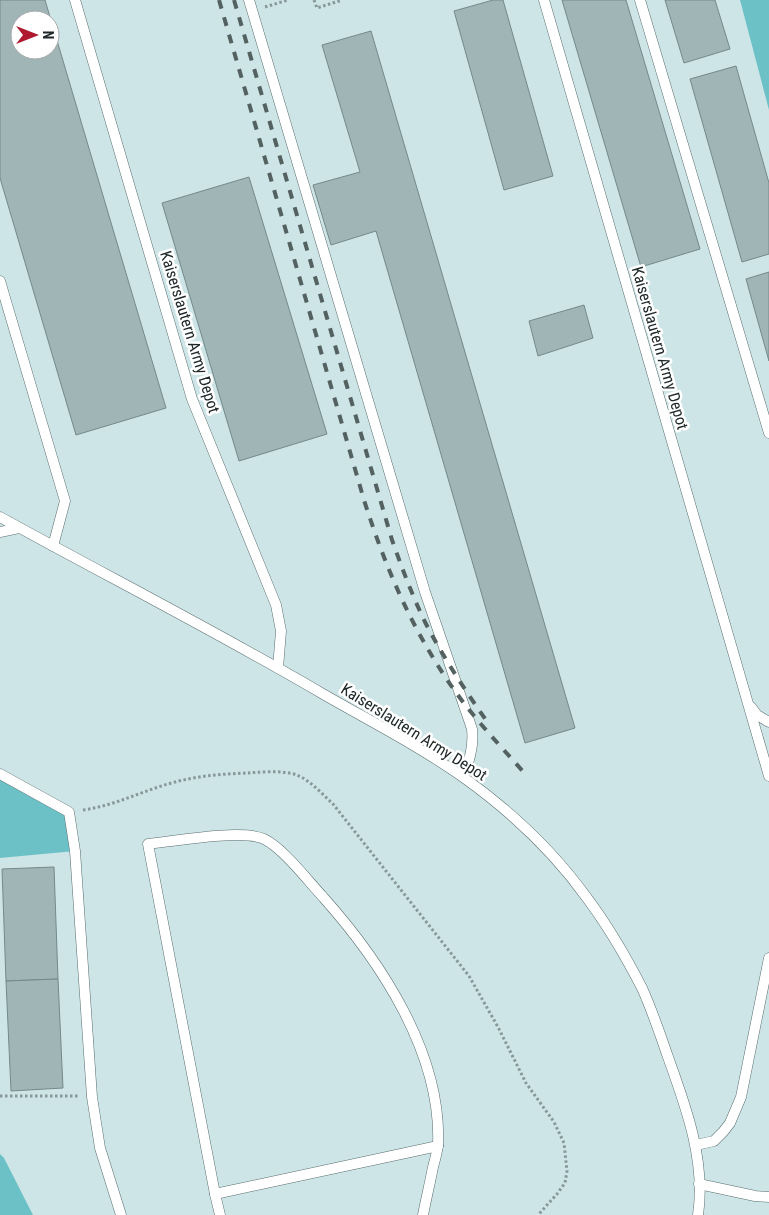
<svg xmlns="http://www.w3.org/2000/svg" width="769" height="1215" font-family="'Roboto Condensed',sans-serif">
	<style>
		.forest { fill: #6cc1c7 }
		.building { fill: #9fb5b6; stroke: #74898a; fill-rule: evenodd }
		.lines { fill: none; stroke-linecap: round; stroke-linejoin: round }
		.service-casing { stroke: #586d6e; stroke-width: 11 }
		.path { stroke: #87989a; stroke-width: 3; stroke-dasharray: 2.5 2.5; stroke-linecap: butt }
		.service { stroke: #fff; stroke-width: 10 }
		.rail { stroke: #546161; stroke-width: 4; stroke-dasharray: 9 9; stroke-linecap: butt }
		.labels { text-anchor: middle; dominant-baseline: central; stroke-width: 5; stroke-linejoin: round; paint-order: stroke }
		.street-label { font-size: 16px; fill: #202929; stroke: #fff }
	</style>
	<rect width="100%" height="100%" fill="#cee5e7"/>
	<!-- forest -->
	<g class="forest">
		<path d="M740 0H769V110Z"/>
		<path d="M0 774 69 812 75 851 0 858Z"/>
		<path d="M0 1154 4 1158 33 1215H0Z"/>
	</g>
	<!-- building -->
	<g class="building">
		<path d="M0 0H45L166 408 76 435 0 178ZM20 20H50V50H20Z"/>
		<path d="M493 0H503L553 176 504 190 454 11Z"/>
		<path d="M562 0H626L700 249 641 267Z"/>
		<path d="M665 0H715L730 49 684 63Z"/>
		<path d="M371 31 575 728 525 743 376 231 331 245 313 185 360 172 322 45Z"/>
		<path d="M736 66 769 183V254L742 262 690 79Z"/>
		<path d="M249 177 327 434 239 461 162 203Z"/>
		<path d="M769 272V361L746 279Z"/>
		<path d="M584 305 593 338 538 356 529 321Z"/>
		<path d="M54 867 58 979 6 981 2 869Z"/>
		<path d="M58 979 63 1088 11 1091 6 981Z"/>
	</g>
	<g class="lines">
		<!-- service casing -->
		<g class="service-casing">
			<g id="service">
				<path d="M75 0 192 399 276 605 281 631 278 668"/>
				<path d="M249 0 425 592 472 729C474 747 469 761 463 777"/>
				<path d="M544 0 769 776"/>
				<path d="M640 0 769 433"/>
				<path d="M0 281 65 501 53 546"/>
				<path d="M0 517C107 576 217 632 323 694 370 721 419 746 463 777 509 810 554 852 587 898 608 926 626 957 642 988 652 1010 660 1034 668 1057 686 1107 706 1161 698 1215"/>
				<path d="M0 532 19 528"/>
				<path d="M751 707 757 715 769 722"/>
				<path d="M0 774 69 812 75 851 92 1097 100 1148 121 1215"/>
				<path d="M696 1145 714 1141 723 1132 730 1123 741 1097 769 958"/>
				<path d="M699 1184 755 1196 769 1197"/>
				<path d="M215 1194 438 1146"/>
				<path d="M220 1215 215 1194 148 844C174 841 243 829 264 839 283 848 308 881 323 897 381 962 442 1054 438 1145 437 1152 435 1160 433 1167 430 1183 426 1199 423 1215"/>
			</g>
		</g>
		<!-- path -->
		<g class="path">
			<path d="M314 0 317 8 342 0"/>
			<path d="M265 7 288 0"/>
			<path d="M83 810C113 806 140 792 168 784 194 776 221 774 247 773 263 772 282 770 297 775 311 781 322 794 333 804L469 976 498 1027 526 1083 554 1122 564 1143 567 1171 565 1183 557 1194 538 1215"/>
			<path d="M0 1096H79"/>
		</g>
		<!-- service -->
		<use href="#service" class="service"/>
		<!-- rail -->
		<g class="rail">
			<path d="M219 0 364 500C387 573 417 641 463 702 483 728 506 752 528 777"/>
			<path d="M234 0 392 540C402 568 412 595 425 622 443 657 465 690 488 723"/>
		</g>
	</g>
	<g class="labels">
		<!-- street labels -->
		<g class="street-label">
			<text transform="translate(190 332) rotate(73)">Kaiserslautern Army Depot</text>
			<text transform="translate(660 348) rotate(74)">Kaiserslautern Army Depot</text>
			<text transform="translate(414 732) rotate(32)">Kaiserslautern Army Depot</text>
		</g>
	</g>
	<!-- north arrow -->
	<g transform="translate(35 35) rotate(90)"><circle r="24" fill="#ffffff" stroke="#a6a9a9"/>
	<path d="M0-4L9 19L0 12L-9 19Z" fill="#ae192e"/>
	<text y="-8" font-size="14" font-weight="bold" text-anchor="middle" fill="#202929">N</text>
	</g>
</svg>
